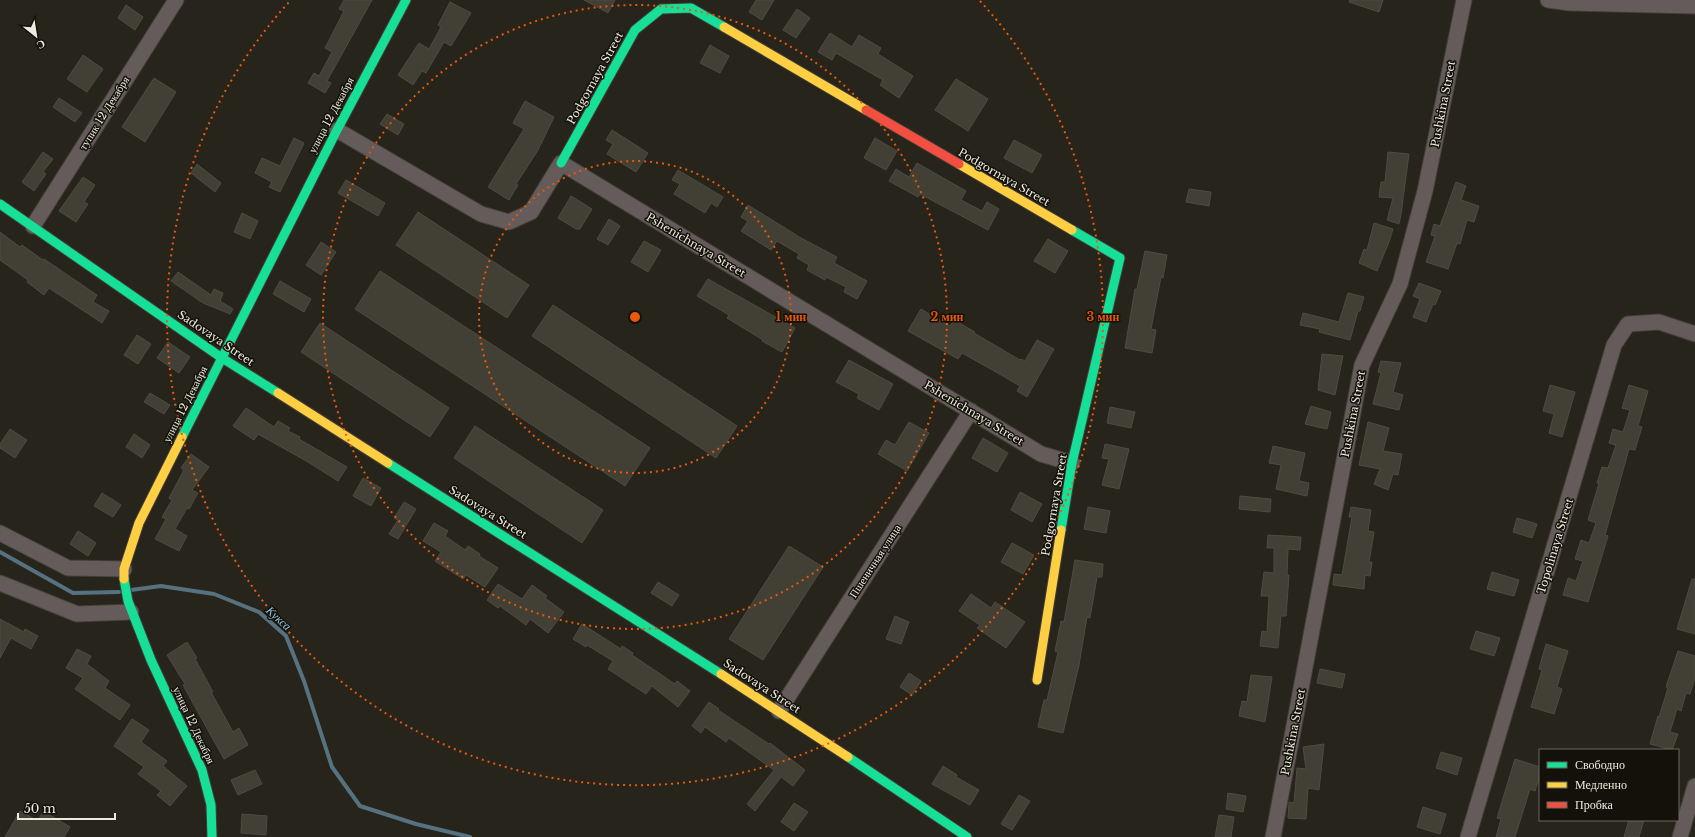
<svg xmlns="http://www.w3.org/2000/svg" width="1695" height="837" font-family="'Libre Baskerville',serif">
	<style>
		.lines { fill: none; stroke-linecap: round; stroke-linejoin: round }
		.stream { stroke: #567280; stroke-width: 4 }
		.building { fill: #423f35; stroke: #4d4b43 }
		.street-casing { stroke: #423f37; stroke-width: 17 }
		.fast-casing { stroke: #423f37; stroke-width: 11 }
		.slow-casing { stroke: #423f37; stroke-width: 11 }
		.jam-casing { stroke: #423f37; stroke-width: 11 }
		.street { stroke: #655b5b; stroke-width: 15 }
		.fast { stroke: #16e098; stroke-width: 9 }
		.slow { stroke: #ffcf43; stroke-width: 9 }
		.jam { stroke: #f24e42; stroke-width: 9 }
		.ring { fill: none; stroke: #e8590c; stroke-width: 2; stroke-dasharray: 2 4 }
		.labels { text-anchor: middle; dominant-baseline: central; stroke-width: 3; stroke-linejoin: round; paint-order: stroke }
		.street-label { font-size: 11px; fill: #eeebde; stroke: #131109 }
		.water-label { font-size: 12px; font-style: italic; fill: #8dc8e5; stroke: #131109 }
		.centre { fill: #e8590c; stroke: #131109; stroke-width: 2 }
		.ring-label { font-size: 12px; text-anchor: middle; font-weight: bold; fill: #e8590c; stroke: #131109; stroke-width: 3; stroke-linejoin: round; paint-order: stroke }
	</style>
	<rect width="100%" height="100%" fill="#27241b"/>
	<g class="lines">
		<!-- stream -->
		<g class="stream">
			<path d="M0 552 73 593 119 592"/>
			<path d="M131 590 161 586 214 594 259 612 286 636 304 681 332 767 360 806 416 824 470 837"/>
		</g>
	</g>
	<!-- building -->
	<g class="building">
		<path d="M344 0H372L327 81 331 83 325 93 308 83 314 73 319 76 332 52 325 48 344 11 339 9Z"/>
		<path d="M584 0H615L608 13Z"/>
		<path d="M756 0H774L762 20 749 12Z"/>
		<path d="M1350 0H1383L1379 12 1349 2Z"/>
		<path d="M450 2 471 13 451 46 444 42 426 73 422 71 413 85 398 75 419 43 429 49 441 27 438 25Z"/>
		<path d="M126 5 143 17 135 30 118 18Z"/>
		<path d="M797 9 810 18 796 38 783 30Z"/>
		<path d="M830 33 852 47 859 35 881 48 878 54 913 76 899 98 880 85 883 80 836 53 832 60 818 52Z"/>
		<path d="M710 45 729 56 720 73 700 63Z"/>
		<path d="M83 55 103 69 87 92 67 79Z"/>
		<path d="M154 78 176 92 145 142 122 127Z"/>
		<path d="M956 79 988 99 968 131 935 110Z"/>
		<path d="M59 98 82 113 75 122 53 107Z"/>
		<path d="M525 101 554 117 538 150 516 184 518 185 509 200 488 187 524 129 513 123Z"/>
		<path d="M387 114 404 124 398 135 380 124Z"/>
		<path d="M612 130 648 153 636 172 607 154 613 144 606 140Z"/>
		<path d="M294 138 304 143 280 192 269 187 272 182 255 173 262 158 280 166Z"/>
		<path d="M875 138 897 151 886 170 864 158Z"/>
		<path d="M1014 140 1042 155 1032 173 1004 158Z"/>
		<path d="M43 152 53 159 43 172 46 174 34 191 22 182Z"/>
		<path d="M1388 152 1409 154 1401 214 1399 224 1387 220 1393 198 1379 197 1381 182H1385Z"/>
		<path d="M917 163 966 191 961 200 982 211 987 202 999 209 988 230 920 194 918 197 889 181 896 169 909 177Z"/>
		<path d="M197 164 221 183 215 192 191 173Z"/>
		<path d="M678 170 723 197 717 207 711 203 705 213 674 194 680 184 672 180Z"/>
		<path d="M83 177 95 185 84 202 88 204 76 222 59 211Z"/>
		<path d="M346 180 385 203 378 216 338 193Z"/>
		<path d="M1456 182 1466 186 1461 200 1479 206 1474 222 1467 220 1460 244 1457 243 1448 269 1426 262 1435 236 1431 235 1434 224 1440 226Z"/>
		<path d="M1189 189 1211 192 1209 206 1186 202Z"/>
		<path d="M571 196 592 209 580 229H576L558 218Z"/>
		<path d="M748 205 801 238 837 257 834 263 867 281 857 299 844 292 846 287 826 277 825 280 807 270 809 265 797 258 799 254 777 241 771 250 741 231 748 221 741 217Z"/>
		<path d="M418 212 529 285 507 318 396 245Z"/>
		<path d="M242 213 258 221 250 239 234 232Z"/>
		<path d="M609 219 620 226 608 245 597 239Z"/>
		<path d="M1374 223 1393 229 1389 242 1377 271 1359 263 1364 249 1367 250Z"/>
		<path d="M0 232 20 247 22 245 43 260 44 259 97 295 93 302 109 311 102 323 49 288 44 295 27 282 28 280 0 260Z"/>
		<path d="M1048 239 1068 251 1055 273 1034 261Z"/>
		<path d="M644 241 661 250 648 272 631 262Z"/>
		<path d="M321 242 336 252 321 275 306 265Z"/>
		<path d="M1145 251 1167 255 1163 278 1161 277 1151 329 1156 330 1152 353 1125 348 1135 289H1137Z"/>
		<path d="M380 271 650 448 625 486 355 309Z"/>
		<path d="M178 272 211 295 214 289 223 293 220 301 233 309 230 314 203 303 171 281Z"/>
		<path d="M708 279 795 328 782 352 762 341 763 340 727 318 729 315 697 296Z"/>
		<path d="M280 281 311 299 304 312 273 294Z"/>
		<path d="M1419 283 1441 291 1435 305 1433 304 1426 322 1413 317 1420 299 1413 296Z"/>
		<path d="M1348 293 1364 297 1360 311H1358L1350 340 1319 332 1320 329 1300 325 1303 313 1339 322Z"/>
		<path d="M553 305 737 426 716 458 532 336Z"/>
		<path d="M921 309 950 326 954 320 975 332 974 333 1020 360 1021 359 1025 361 1037 340 1054 349 1027 397 1017 391 1020 386 996 372 962 353 958 359 908 331Z"/>
		<path d="M320 323 449 408 430 437 301 352Z"/>
		<path d="M137 335 151 344 138 364 124 355Z"/>
		<path d="M168 342 190 357 179 373 157 358Z"/>
		<path d="M1322 354 1343 356 1335 395 1318 390Z"/>
		<path d="M849 360 893 384 879 410 857 398 859 394 836 382Z"/>
		<path d="M1381 361 1401 363 1393 392 1403 395 1399 410 1373 404 1381 373 1378 372Z"/>
		<path d="M1550 385 1575 392 1562 437 1549 433 1554 414 1543 411Z"/>
		<path d="M1629 385 1648 391 1638 426 1642 427 1635 450 1629 449 1605 535 1608 536 1588 602 1563 595 1568 578 1576 581 1583 561 1575 559 1581 540 1589 543 1596 523 1588 520 1599 483H1597L1602 467 1608 468 1616 445 1609 443 1613 429 1623 432 1630 410 1622 408Z"/>
		<path d="M150 393 170 405 164 414 144 402Z"/>
		<path d="M1311 406 1331 412 1327 429 1305 424Z"/>
		<path d="M1110 407 1135 412 1131 428 1107 423Z"/>
		<path d="M246 408 274 427 278 421 290 428 288 431 300 437 299 439 347 467 338 481 308 462 258 434 254 440 233 426Z"/>
		<path d="M909 422 929 433 907 471 878 454 886 440 895 445Z"/>
		<path d="M1368 422 1389 428 1383 451 1402 454 1398 475 1393 474 1388 490 1374 484 1380 469 1359 465Z"/>
		<path d="M475 426 603 510 582 543 454 458Z"/>
		<path d="M10 429 27 440 15 458 0 448V444Z"/>
		<path d="M134 434 150 445 142 458 126 447Z"/>
		<path d="M983 438 1008 453 997 472 972 458Z"/>
		<path d="M1105 444 1129 449 1119 489 1102 485 1109 459 1102 458Z"/>
		<path d="M1273 446 1305 453 1299 481 1309 483 1307 496 1276 489 1281 465 1269 463Z"/>
		<path d="M191 454 209 467 192 490 198 493 189 509 187 508 175 529 187 536 179 551 155 539 166 519 162 517 172 500 169 498 184 470 181 468Z"/>
		<path d="M363 478 381 488 371 506 353 496Z"/>
		<path d="M1020 492 1042 504 1032 522 1011 510Z"/>
		<path d="M102 493 121 505 113 517 94 506Z"/>
		<path d="M1240 496 1271 499 1270 512 1239 509Z"/>
		<path d="M404 502 416 509 398 539 389 534 398 520 394 518Z"/>
		<path d="M1088 507 1110 511 1106 533 1084 529Z"/>
		<path d="M1351 507 1371 510 1368 531 1374 532 1369 562H1372L1370 576 1365 575 1364 589 1333 585 1334 574 1342 575 1352 517H1349Z"/>
		<path d="M1517 518 1537 524 1532 538 1513 532Z"/>
		<path d="M434 523 448 531 445 536 465 550 468 546 480 554 479 556 498 568 485 587 466 575 463 579 435 561 441 552 423 541Z"/>
		<path d="M78 531 96 543 88 556 70 544Z"/>
		<path d="M1268 535 1301 537 1300 550 1288 549 1287 575H1289L1286 616H1281L1278 648 1260 646 1262 631 1267 632 1269 596H1261L1264 572 1274 573V548H1267Z"/>
		<path d="M1012 543 1034 555 1023 574 1001 562Z"/>
		<path d="M789 546 823 567 763 660 729 639Z"/>
		<path d="M1075 560 1103 564 1102 577H1097L1090 618 1087 617 1079 665 1063 733 1038 727 1044 700H1047L1058 652 1055 651 1061 621 1064 622Z"/>
		<path d="M1492 572 1519 580 1514 596 1487 589Z"/>
		<path d="M1692 579H1695V634L1677 629Z"/>
		<path d="M658 582 679 595 672 606 651 593Z"/>
		<path d="M498 584 522 599 532 585 547 596 545 598 564 612 548 633 530 619 526 625 500 606 498 608 487 600Z"/>
		<path d="M971 594 991 608 995 602 1025 622 1006 648 977 628 980 625 959 611Z"/>
		<path d="M895 616 909 622 901 644 886 639Z"/>
		<path d="M0 619 24 632 25 629 38 636 31 649 11 638 0 658Z"/>
		<path d="M582 624 621 649 622 646 633 653 632 655 675 684 677 681 690 691 678 707 652 686 646 694 608 669 613 661 587 645 586 647 573 639Z"/>
		<path d="M1476 631 1500 638 1494 656 1470 649Z"/>
		<path d="M187 642 197 658 195 659 213 692H211L233 732 239 728 248 745 224 759 183 685 185 684 167 655Z"/>
		<path d="M1546 644 1568 651 1557 687 1562 689 1554 714 1531 707 1542 670 1539 669Z"/>
		<path d="M77 649 91 656 87 664 109 681 105 688 130 705 120 720 75 689 83 678 66 668Z"/>
		<path d="M1678 651 1695 656V678L1690 694 1686 693 1681 711 1677 709 1670 732 1678 734 1672 750 1650 744 1658 716 1659 717 1668 688 1666 687Z"/>
		<path d="M1320 669 1345 674 1342 688 1317 683Z"/>
		<path d="M909 673 921 681 912 695 900 687Z"/>
		<path d="M1251 675 1272 677 1265 722 1239 716 1242 701 1247 702Z"/>
		<path d="M709 702 719 709 718 710 769 744 770 743 805 770 793 786 781 777 755 811 747 804 774 770 729 738 726 742 705 727 701 733 692 726Z"/>
		<path d="M132 719 149 730 141 742 167 761 163 766 187 786 170 806 157 795 161 791 138 774 144 767 114 746Z"/>
		<path d="M1324 744 1319 790 1308 788 1306 819 1288 818 1289 802 1294 803 1297 768 1306 769 1303 747Z"/>
		<path d="M1441 752 1462 758 1457 775 1436 768Z"/>
		<path d="M1515 759 1540 767V775L1535 791 1530 789 1515 837H1496L1501 819 1497 818Z"/>
		<path d="M943 766 957 775 956 777 979 790 970 805 932 784Z"/>
		<path d="M255 770 262 784 238 795 231 780Z"/>
		<path d="M1228 793 1246 796 1243 812 1226 809Z"/>
		<path d="M1019 795 1030 801 1012 830 1001 824Z"/>
		<path d="M794 803 808 812 794 831 781 822Z"/>
		<path d="M1423 807 1446 814 1440 834 1417 827Z"/>
		<path d="M20 811 38 821 43 811 70 827 64 837H5Z"/>
		<path d="M242 814 267 816 266 835 241 833Z"/>
		<path d="M1219 815 1234 817 1231 837H1215Z"/>
		<path d="M1629 820H1644L1639 837H1624Z"/>
	</g>
	<g class="lines">
		<!-- street casing -->
		<g class="street-casing">
			<g id="street">
				<path d="M1548 0 1570 3 1695 6"/>
				<path d="M337 130 481 214 509 222 531 212 561 163 1041 454 1072 463"/>
				<path d="M33 226 176 0"/>
				<path d="M0 533 68 568 124 569"/>
				<path d="M0 583 77 614 131 612"/>
				<path d="M779 711 971 411"/>
				<path d="M1273 837 1362 365 1400 284 1425 191 1464 0"/>
				<path d="M1468 837 1614 345 1628 324 1659 322 1695 334"/>
				<path d="M1680 837 1695 786"/>
			</g>
		</g>
		<!-- fast casing -->
		<g class="fast-casing">
			<g id="fast">
				<path d="M561 163 635 30 661 9 691 8 724 27"/>
				<path d="M0 204 222 358 278 393"/>
				<path d="M182 437 337 130 406 0"/>
				<path d="M388 463 721 674"/>
				<path d="M1061 530 1072 463 1120 258 1072 230"/>
				<path d="M124 579 128 601 151 660 202 770 211 805 212 837"/>
				<path d="M848 757 967 837"/>
			</g>
		</g>
		<!-- slow casing -->
		<g class="slow-casing">
			<g id="slow">
				<path d="M724 27 866 110"/>
				<path d="M959 164 1072 230"/>
				<path d="M278 393 388 463"/>
				<path d="M124 579V569L139 523 182 437"/>
				<path d="M721 674 848 757"/>
				<path d="M1037 680 1061 530"/>
			</g>
		</g>
		<!-- jam casing -->
		<g class="jam-casing">
			<path id="jam" d="M866 110 959 164"/>
		</g>
		<!-- street -->
		<use href="#street" class="street"/>
		<!-- fast -->
		<use href="#fast" class="fast"/>
		<!-- slow -->
		<use href="#slow" class="slow"/>
		<!-- jam -->
		<use href="#jam" class="jam"/>
	</g>
	<!-- distance rings -->
	<g class="ring">
		<circle cx="635" cy="317" r="156"/>
		<circle cx="635" cy="317" r="312"/>
		<path d="M980 1A468 468 0 1 1 290 1"/>
	</g>
	<g class="labels">
		<!-- street labels -->
		<g class="street-label">
			<text transform="translate(595 78) rotate(-61)">Podgornaya Street</text>
			<text transform="translate(1443 104) rotate(-79)">Pushkina Street</text>
			<text transform="translate(104 113) rotate(-58)">тупик 12 Декабря</text>
			<text transform="translate(331 115) rotate(-62)">улица 12 Декабря</text>
			<text transform="translate(1004 177) rotate(30)">Podgornaya Street</text>
			<text transform="translate(696 245) rotate(31)">Pshenichnaya Street</text>
			<text transform="translate(216 338) rotate(34)">Sadovaya Street</text>
			<text transform="translate(185 404) rotate(-63)">улица 12 Декабря</text>
			<text transform="translate(974 413) rotate(31)">Pshenichnaya Street</text>
			<text transform="translate(1353 414) rotate(-79)">Pushkina Street</text>
			<text transform="translate(1054 505) rotate(-80)">Podgornaya Street</text>
			<text transform="translate(488 512) rotate(32)">Sadovaya Street</text>
			<text transform="translate(1555 546) rotate(-73)">Topolinaya Street</text>
			<text transform="translate(875 561) rotate(-57)">Пшеничная улица</text>
			<text transform="translate(762 686) rotate(33)">Sadovaya Street</text>
			<text transform="translate(194 725) rotate(65)">улица 12 Декабря</text>
			<text transform="translate(1293 732) rotate(-79)">Pushkina Street</text>
		</g>
		<!-- water labels -->
		<g class="water-label">
			<text transform="translate(279 618) rotate(43)">Кукса</text>
		</g>
	</g>
	<circle cx="635" cy="317" r="6" class="centre"/>
	<g class="ring-label">
		<text x="791" y="321">1 мин</text>
		<text x="947" y="321">2 мин</text>
		<text x="1103" y="321">3 мин</text>
	</g>
	<!-- legend -->
	<rect x="1539" y="749" width="140" height="72" fill="#131109" stroke="#6b685e"/>
	<rect x="1547" y="762" width="20" height="6" fill="#16e098" stroke="#6b685e"/>
	<text x="1575" y="769" font-size="12" fill="#eeebde">Свободно</text>
	<rect x="1547" y="782" width="20" height="6" fill="#ffcf43" stroke="#6b685e"/>
	<text x="1575" y="789" font-size="12" fill="#eeebde">Медленно</text>
	<rect x="1547" y="802" width="20" height="6" fill="#f24e42" stroke="#6b685e"/>
	<text x="1575" y="809" font-size="12" fill="#eeebde">Пробка</text>
	<!-- north arrow -->
	<g transform="translate(36 36) rotate(150)" stroke="#131109" stroke-width="3" paint-order="stroke">
	<path d="M0-3L7 15L0 10L-7 15Z" fill="#eeebde"/>
	<text y="-6" font-size="11" font-weight="bold" text-anchor="middle" fill="#eeebde">С</text>
	</g>
	<!-- scale -->
	<path d="M18 813v6h97v-6" fill="none" stroke="#eeebde" stroke-width="2"/>
	<text x="24" y="813" font-size="12" fill="#eeebde" stroke="#131109" stroke-width="3" paint-order="stroke">50 m</text>
</svg>
